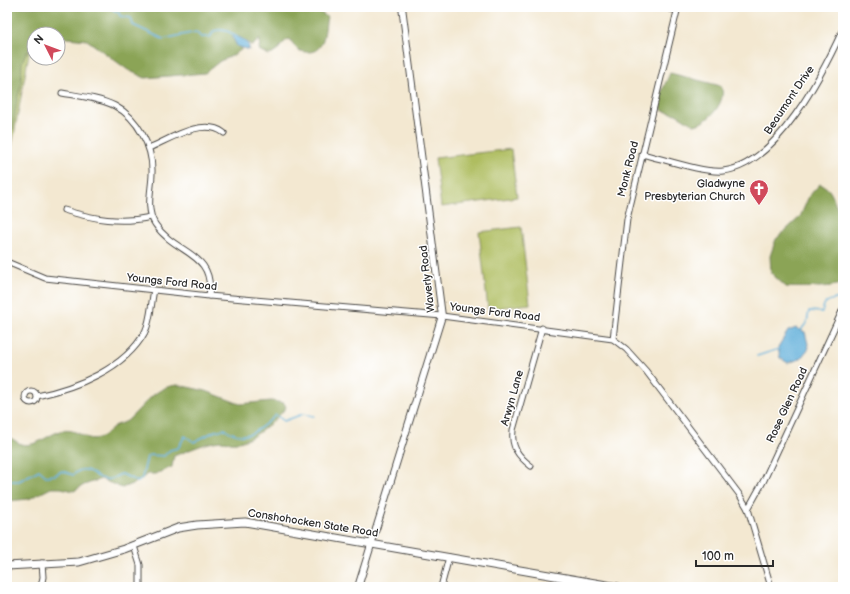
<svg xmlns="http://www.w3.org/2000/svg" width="850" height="594" font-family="'Balsamiq Sans',sans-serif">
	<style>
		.green { fill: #afbd60; stroke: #6d7446 }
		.forest { fill: #8ba456; stroke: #5b6840 }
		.water { fill: #5eaed9; stroke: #446c82 }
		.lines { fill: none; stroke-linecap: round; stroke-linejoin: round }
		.stream { stroke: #5eaed9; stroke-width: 1.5 }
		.minor-casing { stroke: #494744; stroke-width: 7 }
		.tertiary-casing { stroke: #494744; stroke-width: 8 }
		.secondary-casing { stroke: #494744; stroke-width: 9 }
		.minor { stroke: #fff; stroke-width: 5 }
		.tertiary { stroke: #fff; stroke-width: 6 }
		.secondary { stroke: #fff; stroke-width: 7 }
		.labels { text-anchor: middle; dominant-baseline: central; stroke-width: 3; stroke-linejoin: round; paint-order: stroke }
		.street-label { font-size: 11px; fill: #2b2b2b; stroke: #fff }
		.poi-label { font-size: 11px; fill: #2b2b2b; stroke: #fff; text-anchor: end }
	</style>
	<rect width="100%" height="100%" fill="#fff"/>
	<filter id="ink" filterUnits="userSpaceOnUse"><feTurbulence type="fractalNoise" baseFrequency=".025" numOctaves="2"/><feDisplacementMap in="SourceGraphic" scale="8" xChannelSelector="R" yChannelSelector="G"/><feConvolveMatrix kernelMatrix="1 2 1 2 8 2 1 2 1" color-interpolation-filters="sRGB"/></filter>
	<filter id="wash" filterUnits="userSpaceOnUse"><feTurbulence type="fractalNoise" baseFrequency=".012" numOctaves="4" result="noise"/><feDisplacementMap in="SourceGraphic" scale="16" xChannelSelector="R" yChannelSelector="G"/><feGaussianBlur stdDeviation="0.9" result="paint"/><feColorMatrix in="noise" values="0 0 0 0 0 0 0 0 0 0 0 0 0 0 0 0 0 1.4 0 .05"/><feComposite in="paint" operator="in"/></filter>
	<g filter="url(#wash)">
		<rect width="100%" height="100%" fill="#f3e8d1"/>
		<!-- green -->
		<g class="green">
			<path d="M7 7 30 48 12 146 7 147Z"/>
			<path d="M511 149 517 197 441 207 435 158Z"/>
			<path d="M521 227 530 304 488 309 479 232Z"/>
		</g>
		<!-- forest -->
		<g class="forest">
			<path d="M7 7H321L320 12 327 17C324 30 326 53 307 52 298 52 295 48 291 40L289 39C280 43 279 53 269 55L259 50 260 39 252 46 247 42 233 38 237 46 242 49 234 55 220 61 205 73 145 78 128 70 87 40 58 37V34H34V43L25 55 22 63 21 85 17 100 13 129 7 132Z"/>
			<path d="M670 73 721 86C728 100 709 123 694 125L676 114 663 111C656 99 665 85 670 73Z"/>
			<path d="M820 184C833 189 832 198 837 208L843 211V283C834 288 797 288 786 287L771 273 770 256 776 239 800 217 809 196Z"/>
			<path d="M178 385 206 391 240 404 271 401 284 403 286 407C279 418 251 442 237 442 232 443 226 441 221 441 206 442 188 451 174 456L172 467 155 474H147L139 481 122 488 101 479 84 485 74 491 61 488H51L29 499 7 501V436C12 438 16 442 21 444 36 448 48 434 61 431 80 427 85 444 101 437 106 435 109 430 113 427 117 424 122 424 127 421 143 407 155 386 178 385Z"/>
		</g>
		<!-- water -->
		<g class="water">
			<path d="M232 36C239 36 247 40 249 47V50L237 46Z"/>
			<path d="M796 328 805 332 809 348 800 359 788 363 780 358 778 347 788 331Z"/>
		</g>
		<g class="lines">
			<!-- stream -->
			<g class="stream">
				<path d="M109 7 119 13 120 16 131 18 133 25 163 39 196 32 201 37H210L214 31C223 28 230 31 237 37"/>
				<path d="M801 330 807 322 809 311 822 312C823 310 823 308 824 305 826 300 838 298 843 298"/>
				<path d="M757 356 779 349"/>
				<path d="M7 481H19L39 470 46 476 55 475 62 471 73 475C89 460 94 482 110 479 114 478 117 475 122 474L138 482 142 478 147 457 150 455 164 456 170 450 178 448 185 436 194 442 215 431 225 429C247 444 259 429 276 415L284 421 303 414 314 416"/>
			</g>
		</g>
	</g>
	<g filter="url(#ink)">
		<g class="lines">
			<!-- minor casing -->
			<g class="minor-casing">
				<g id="minor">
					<path d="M659 7 677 10"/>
					<path d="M62 93C79 96 99 98 115 106 138 118 153 147 152 173 152 189 145 208 155 224 175 255 215 251 209 296"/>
					<path d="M149 148C170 139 203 117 224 133"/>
					<path d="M642 154C663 159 704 173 723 171 776 166 823 73 843 29"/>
					<path d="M64 210C93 219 121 224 151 217"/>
					<path d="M7 262 45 278 209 296 442 316 613 339 626 349 646 371 739 494 748 509 771 587"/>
					<path d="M613 339 627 219 678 7"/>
					<circle cx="31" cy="397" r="6"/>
					<path d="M37 396C75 388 125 369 145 332 151 320 151 303 154 290"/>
					<path d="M531 466C518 456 511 447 513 430L542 328"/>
					<path d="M748 509 764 480 843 309"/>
					<path d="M134 546 140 565V587"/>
					<path d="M41 587 43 577 42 563"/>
					<path d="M441 587 449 557"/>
					<path d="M566 587 568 578"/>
				</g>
			</g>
			<!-- tertiary casing -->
			<g class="tertiary-casing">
				<path id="tertiary" d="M358 587 442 316 402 7"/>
			</g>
			<!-- secondary casing -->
			<g class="secondary-casing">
				<path id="secondary" d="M7 566 79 562 124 549 178 528 197 525 245 522 618 587"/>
			</g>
			<!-- minor -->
			<use href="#minor" class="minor"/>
			<!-- tertiary -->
			<use href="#tertiary" class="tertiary"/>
			<!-- secondary -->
			<use href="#secondary" class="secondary"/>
		</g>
	</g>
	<!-- icons -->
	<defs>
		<g id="church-pin" transform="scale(1)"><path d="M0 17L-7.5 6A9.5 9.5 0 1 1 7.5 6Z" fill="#d1495b" stroke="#fff"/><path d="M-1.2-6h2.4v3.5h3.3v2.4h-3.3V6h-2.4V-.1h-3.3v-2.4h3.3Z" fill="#fff"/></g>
	</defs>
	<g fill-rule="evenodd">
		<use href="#church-pin" x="759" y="189"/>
	</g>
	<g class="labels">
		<!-- street labels -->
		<g class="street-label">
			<text transform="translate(789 100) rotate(-56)">Beaumont Drive</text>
			<text transform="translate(628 169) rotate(-76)">Monk Road</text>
			<text transform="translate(427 279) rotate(-97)">Waverly Road</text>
			<text transform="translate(172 282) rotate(6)">Youngs Ford Road</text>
			<text transform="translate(495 312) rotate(7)">Youngs Ford Road</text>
			<text transform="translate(512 398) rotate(-74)">Arwyn Lane</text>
			<text transform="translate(787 405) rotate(-65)">Rose Glen Road</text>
			<text transform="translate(313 523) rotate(9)">Conshohocken State Road</text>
		</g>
		<!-- poi labels -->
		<g class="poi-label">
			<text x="745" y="183">Gladwyne<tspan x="745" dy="13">Presbyterian Church</tspan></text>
		</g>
	</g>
	<!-- margin -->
	<rect width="850" height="594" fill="none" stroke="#fff" stroke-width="24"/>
	<!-- north arrow -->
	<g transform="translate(46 46) rotate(312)"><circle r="19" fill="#ffffff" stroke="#aaaaaa"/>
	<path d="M0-3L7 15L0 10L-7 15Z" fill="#d1495b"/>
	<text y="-6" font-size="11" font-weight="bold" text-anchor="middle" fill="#2b2b2b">N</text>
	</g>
	<!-- scale -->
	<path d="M696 560v6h77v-6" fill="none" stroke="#2b2b2b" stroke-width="2"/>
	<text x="702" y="560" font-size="12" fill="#2b2b2b" stroke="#ffffff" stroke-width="3" paint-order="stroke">100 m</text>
</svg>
